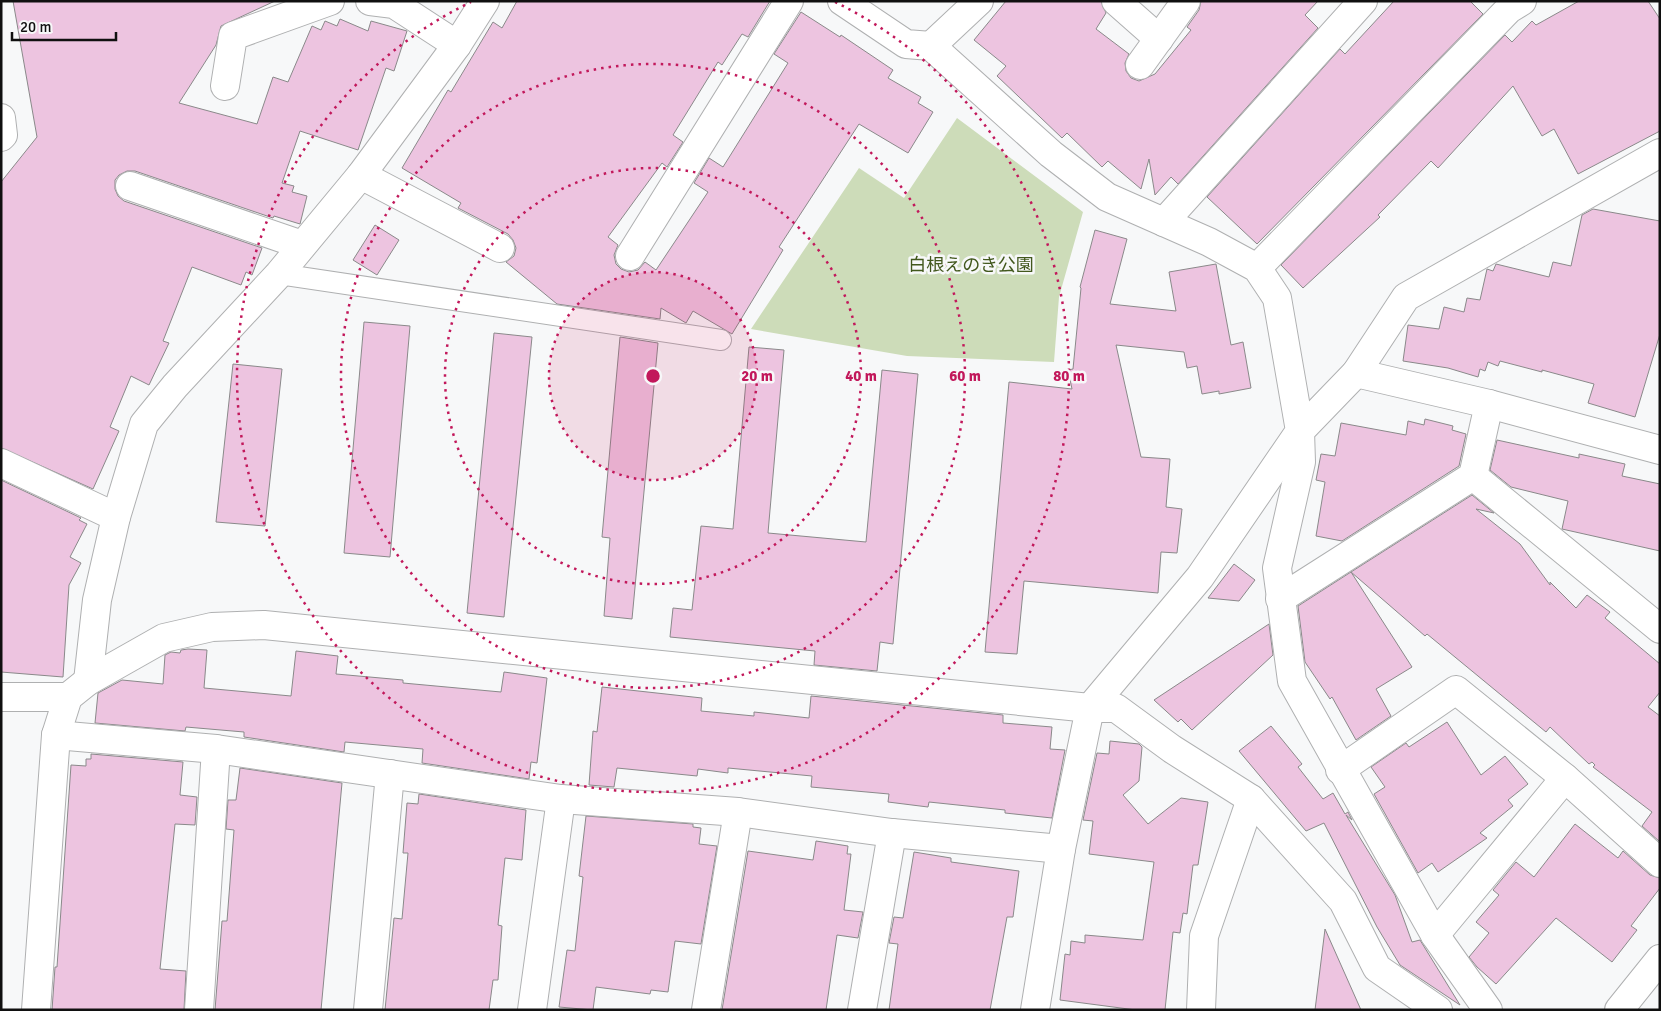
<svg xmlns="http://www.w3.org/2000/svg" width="1661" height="1011" font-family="Signika,'Noto Sans JP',sans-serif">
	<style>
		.green { fill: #cddcb9 }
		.building { fill: #edc4e0; stroke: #8a898a }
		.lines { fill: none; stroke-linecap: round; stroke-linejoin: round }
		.service-casing { stroke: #afb0b1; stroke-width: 22 }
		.minor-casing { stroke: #afb0b1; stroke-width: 30 }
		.service { stroke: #fff; stroke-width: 20 }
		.minor { stroke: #fff; stroke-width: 28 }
		.ring { fill: none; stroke: #c2185b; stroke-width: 2.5; stroke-dasharray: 2.5 5 }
		.labels { text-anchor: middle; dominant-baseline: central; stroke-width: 5; stroke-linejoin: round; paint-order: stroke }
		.park-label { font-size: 18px; fill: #42581d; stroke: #f7f8f9 }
		.centre { fill: #c2185b; stroke: #f7f8f9; stroke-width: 2.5 }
		.ring-label { font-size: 15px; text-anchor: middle; font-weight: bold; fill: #c2185b; stroke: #f7f8f9; stroke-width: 5; stroke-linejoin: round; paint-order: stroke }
	</style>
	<rect width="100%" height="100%" fill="#f7f8f9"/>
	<!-- green -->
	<path class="green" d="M957 118 1083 212 1059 297 1054 362 907 356 751 329 859 168 904 198Z"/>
	<!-- building -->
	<g class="building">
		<path d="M13 1H275L221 26 216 45 179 103 257 124 273 77 288 82 312 26 321 30 325 21 337 26 340 19 368 31 371 21 407 31 394 71 386 68 358 150 300 131 282 183 294 186 292 192 307 196 300 224 274 216 273 218 135 171H127L119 175 115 180V189L118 196 124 201 262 248 252 275 246 272 241 285 192 267 163 341 169 343 149 385 131 376 110 427 119 431 93 489 1 448V182L37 137Z"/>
		<path d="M517 1H770L748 37 742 34 722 65 718 62 673 135 683 142 667 167 662 163 608 237 618 245 614 255 616 264 621 269 629 272 638 270 645 262 656 270 708 192 694 183 709 158 723 167 788 63 774 54 801 12 840 37 841 35 893 70 888 78 921 97 918 103 933 112 908 153 859 124 779 247 783 250 732 334 693 311 686 323 661 308 660 319 557 304 506 262 514 256 516 248 513 240 508 234 458 208 461 203 402 168 448 90 451 92 493 22 502 28Z"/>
		<path d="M1006 1H1101L1106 13 1096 29 1129 54 1125 63 1126 71 1131 78 1139 81 1155 74 1191 30 1187 27 1199 10 1201 1H1318L1305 15 1318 28 1178 184 1171 177 1155 195 1149 159 1141 189 1108 161 1102 167 1067 133 1062 138 997 76 1006 66 974 40Z"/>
		<path d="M1394 1H1470L1483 14 1257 244 1207 197 1340 49 1345 54Z"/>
		<path d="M1579 1H1648L1660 19V131L1578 174 1554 129 1542 136 1513 86 1438 168 1431 161 1378 215 1380 217 1303 288 1281 265 1505 35 1512 42 1532 21 1536 25Z"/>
		<path d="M1593 209 1660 221V334L1635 417 1588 403 1594 384 1542 370V372L1500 361 1498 366 1488 362 1485 371 1480 369 1478 377 1448 368 1403 361 1408 325 1439 329 1444 307 1464 312 1467 298 1480 300 1487 269 1493 271 1496 264 1549 277 1553 262 1571 266 1582 215Z"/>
		<path d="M375 225 399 240 377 275 353 260Z"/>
		<path d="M1095 230 1127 239 1110 304 1176 311 1169 272 1216 264 1231 345 1243 342 1251 388 1219 394V391L1202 394 1197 366 1187 368 1184 352 1116 345 1141 457 1170 459 1166 507 1182 509 1177 553 1161 552 1158 593 1024 581 1017 654 985 652 1009 382 1072 389 1068 370 1073 369 1081 288 1080 287Z"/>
		<path d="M364 322 410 326 390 557 344 553Z"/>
		<path d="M494 333 532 337 504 617 467 613Z"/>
		<path d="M620 337 658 343 632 619 604 616 610 538 602 537Z"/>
		<path d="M749 347 784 350 768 533 866 542 882 370 918 374 893 644 880 642 877 671 814 665 815 651 670 637 673 608 692 610 701 526 733 529Z"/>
		<path d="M233 364 282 369 265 526 216 522Z"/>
		<path d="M1425 419 1453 426 1452 430 1466 434 1459 466 1342 541 1316 536 1325 482 1316 480 1321 454 1335 456 1341 423 1406 435 1408 421 1424 425Z"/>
		<path d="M1497 440 1579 458V454L1625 464 1622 476 1660 484V551L1562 529 1568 501 1511 487 1490 470Z"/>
		<path d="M1 480 81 518 79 520 87 524 70 557 81 563 69 585 63 677 1 672Z"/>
		<path d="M1472 495 1494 513 1476 509 1520 544 1550 585V582L1576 608 1587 595 1610 612 1605 618 1660 664V692L1648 707 1660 716V842L1642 826 1652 812 1593 767 1595 765 1592 762 1589 764 1550 727 1546 732 1427 634 1425 636 1351 572Z"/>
		<path d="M1234 564 1255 580 1239 601 1208 598Z"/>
		<path d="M1351 572 1412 667 1376 689 1391 716 1356 740 1332 697 1330 699 1305 662 1298 606Z"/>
		<path d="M1269 624 1273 655 1192 730 1181 719 1178 722 1154 700Z"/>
		<path d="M188 649 207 650 204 688 291 696 296 651 338 656 336 674 403 680V683L501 692 504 672 547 678 537 763 531 762 529 779 422 763 423 749 345 742 344 752 244 737V732L186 727 185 731 95 723 98 693 122 680 163 684 165 655 171 652 180 653 181 650Z"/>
		<path d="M602 687 702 698 701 711 754 716V712L809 718 811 696 1003 715V723L1052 727 1050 749 1065 750 1052 818 1005 813V810L929 802 928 807 888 802 889 794 811 787 812 776 728 768V773L698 769 697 776 617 768 614 787 589 785 593 731 597 732Z"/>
		<path d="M1447 722 1481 775 1505 756 1528 784 1508 800 1513 806 1480 833 1487 838 1438 872 1432 863 1418 873 1374 794 1385 787 1371 767 1406 743 1409 747Z"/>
		<path d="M1271 726 1302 764 1298 767 1323 799 1333 793 1345 814 1348 812 1352 820 1346 815 1395 895 1412 942 1420 940 1460 1005 1400 965 1377 927 1324 823 1306 831 1239 751Z"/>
		<path d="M1110 741 1139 744 1142 747 1139 781 1123 795 1148 824 1181 798 1208 802 1198 865H1193L1187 914 1183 913 1180 933 1173 932 1165 1010H1136L1060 1000 1065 954 1070 955 1071 941 1085 943V935L1143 940 1154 862 1089 854 1093 821 1083 820 1097 753 1109 754Z"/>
		<path d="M91 754 183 762 180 795 197 797 195 825 175 824 160 969 186 971 184 1010H52L55 967H57L71 765 86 766V759H91Z"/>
		<path d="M240 768 342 783 321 1010H215L222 921H227L234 830 226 829 228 800H236Z"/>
		<path d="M419 794 526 810 522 860 505 858 498 925 502 926 498 980H493L489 1010H385L394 918 402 919 408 853H403L407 803 418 804Z"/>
		<path d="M586 816 693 824V827L701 828 699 844 717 846 701 944 675 941 668 992 651 990 650 994 596 987 593 1010 559 1007 567 950 575 951 583 877 579 876Z"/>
		<path d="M1575 824 1618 858 1623 851 1650 875 1660 878V888L1631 926 1637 930 1612 962 1556 918 1496 984 1477 967 1469 957 1489 933 1476 922 1499 895 1493 890 1516 862 1534 877Z"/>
		<path d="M816 841 848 846 847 854H851L844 910 863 912 858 938 837 935 826 1010H722L748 851 813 860Z"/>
		<path d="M914 852 951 858V862L1019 871 1013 917H1007L990 1010H889L898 944 889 943 894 917 903 918Z"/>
		<path d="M1325 929 1361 1010H1315Z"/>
	</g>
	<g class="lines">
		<!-- service casing -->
		<g class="service-casing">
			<path id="service" d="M279 274 721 340"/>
		</g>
		<!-- minor casing -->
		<g class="minor-casing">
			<g id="minor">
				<path d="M370 1 394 4 457 45"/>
				<path d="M842 1 906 44 931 46 1051 154 1107 197 1209 242 1257 268 1277 298 1300 431 1200 577 1090 708 1061 849 1035 1010"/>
				<path d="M1116 1 1159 39"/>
				<path d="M931 46 979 1"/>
				<path d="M1140 65 1186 1"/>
				<path d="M225 86 233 36 330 1"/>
				<path d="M1 118 3 135 1 137"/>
				<path d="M361 175 500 248"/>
				<path d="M130 186 302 245"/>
				<path d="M1164 222 1363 1"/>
				<path d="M630 256 789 1"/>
				<path d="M1257 268 1509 9 1522 1"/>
				<path d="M1356 373 1489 404 1660 450"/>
				<path d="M1 463 116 517"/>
				<path d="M1473 476 1660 629"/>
				<path d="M1280 599 1473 476 1489 404"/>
				<path d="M88 681 97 600 116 517 144 424 175 386 279 274 361 175 457 45 485 1"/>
				<path d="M1 697H68"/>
				<path d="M56 735 216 749 561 799 738 812 892 833 1061 849"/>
				<path d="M1340 770 1456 690 1565 778 1660 863"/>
				<path d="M1435 935 1565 778"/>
				<path d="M36 1010 56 735 68 697 88 681 164 638 212 627 264 625 1090 708H1116L1172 749 1251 799 1343 901 1377 968 1438 1010"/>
				<path d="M199 1010 216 749"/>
				<path d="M368 1010 390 774"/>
				<path d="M532 1010 561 799"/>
				<path d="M706 1010 738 812"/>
				<path d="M862 1010 892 833"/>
				<path d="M1201 1010 1204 936 1251 799"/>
				<path d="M1488 1010 1435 935 1292 681 1277 568 1301 462 1300 431 1356 373 1406 297 1660 153"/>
				<path d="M1619 1010 1660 959"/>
			</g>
		</g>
		<!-- service -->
		<use href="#service" class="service"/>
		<!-- minor -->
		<use href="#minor" class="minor"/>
	</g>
	<!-- distance rings -->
	<circle cx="653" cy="376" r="104" fill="#c2185b" fill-opacity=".12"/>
	<g class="ring">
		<circle cx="653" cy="376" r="104"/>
		<circle cx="653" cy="376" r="208"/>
		<circle cx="653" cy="376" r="312"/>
		<path d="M835 2A416 416 0 1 1 471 2"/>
	</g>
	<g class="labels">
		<!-- park labels -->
		<g class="park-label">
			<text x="971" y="265">白根えのき公園</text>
		</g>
	</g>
	<circle cx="653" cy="376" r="8" class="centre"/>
	<g class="ring-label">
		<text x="757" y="381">20 m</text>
		<text x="861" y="381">40 m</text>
		<text x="965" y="381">60 m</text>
		<text x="1069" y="381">80 m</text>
	</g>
	<!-- border -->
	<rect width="1661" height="1011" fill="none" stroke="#101010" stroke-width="5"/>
	<!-- scale -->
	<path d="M12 32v8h104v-8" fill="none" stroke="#101010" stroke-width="2.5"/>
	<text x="20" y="32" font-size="15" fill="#101010" stroke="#f7f8f9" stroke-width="4" paint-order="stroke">20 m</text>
</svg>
